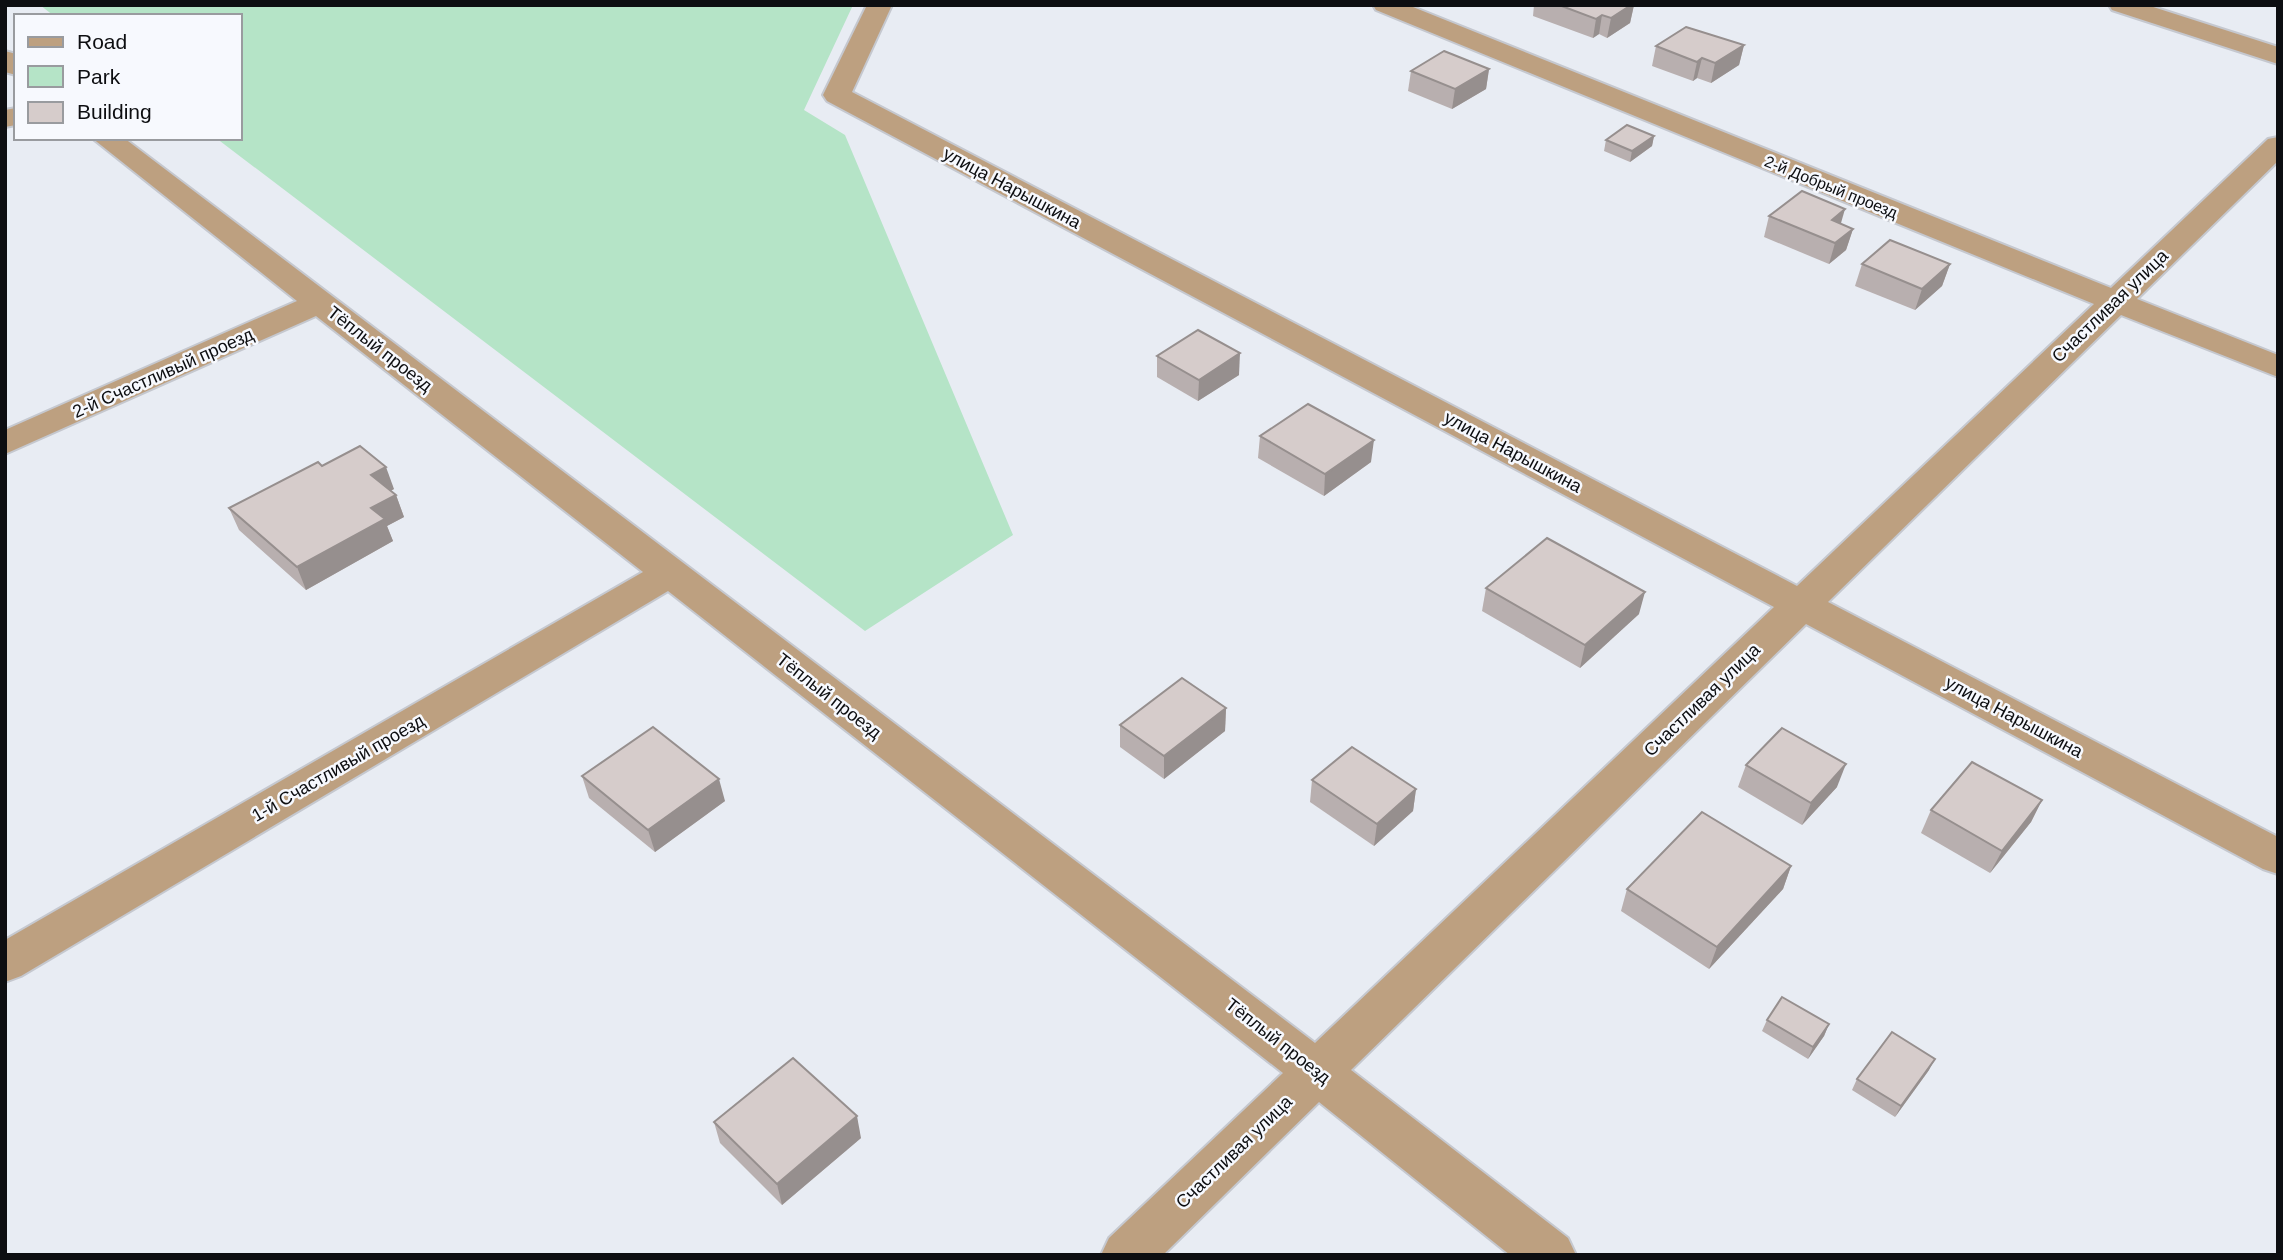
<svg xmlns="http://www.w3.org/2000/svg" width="2283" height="1260" font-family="Arial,sans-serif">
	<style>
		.green { fill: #b5e4c7 }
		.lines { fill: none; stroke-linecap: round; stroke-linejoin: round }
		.street-casing { stroke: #c5c8cf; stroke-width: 4 }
		.street { fill: #bda080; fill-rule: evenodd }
		.wall { fill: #b8afaf }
		.shaded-wall { fill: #968f8e }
		.building { fill: #d6cccb; stroke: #968f8e; stroke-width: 2 }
		.labels { text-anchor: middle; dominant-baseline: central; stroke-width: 5; stroke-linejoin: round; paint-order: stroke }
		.far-street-label { font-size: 16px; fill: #0d0e11; stroke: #f7f9fe }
		.street-label { font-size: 18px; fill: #0d0e11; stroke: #f7f9fe }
	</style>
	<rect width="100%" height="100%" fill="#e8ecf3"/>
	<!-- green -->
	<path class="green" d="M40 5H853L804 110 845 135 1013 535 865 631 216 138H240V16H54Z"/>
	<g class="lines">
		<!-- street casing -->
		<g class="street-casing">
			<g id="street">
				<path d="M867 5H892L852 92 1797 586 2094 304 1376 10 1373 5H1408L2111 288 2268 139 2278 137V161L2137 299 2278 355V377L2121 315 1828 602 2278 837V874L2263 869 1806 624 1351 1070 1568 1238 1576 1255H1510L1319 1102 1163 1255H1101L1109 1238 1283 1073 668 591 21 976 5 982V940L643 572 316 316 5 454V430L297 301 92 138H124L1315 1043 1774 607 827 101 823 95Z"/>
				<path d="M2109 5H2147L2278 47V64L2112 10Z"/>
				<path d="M5 51 16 54V75L5 72Z"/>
				<path d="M16 108V125L5 127V110Z"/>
			</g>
		</g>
		<!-- street -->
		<use href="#street" class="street"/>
	</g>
	<!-- wall -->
	<g class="wall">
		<path d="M1534 5H1634L1630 23 1607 38 1599 34 1593 38 1533 16Z"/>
		<path d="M1744 45 1739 65 1711 83 1697 78 1693 81 1652 66 1656 46Z"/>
		<path d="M1489 69 1486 89 1452 109 1408 91 1411 71Z"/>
		<path d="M1654 136 1652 146 1630 162 1604 151 1606 140Z"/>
		<path d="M1769 216 1841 224 1853 229 1846 250 1829 264 1764 237Z"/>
		<path d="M1862 264H1950L1942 286 1915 310 1855 286Z"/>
		<path d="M1157 356 1239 375 1198 401 1157 377Z"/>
		<path d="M1260 436 1371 462 1324 496 1258 458Z"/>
		<path d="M322 466 394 489 390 491 396 495 404 517 387 526 393 541 306 590 239 530 229 508Z"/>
		<path d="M1486 588 1639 614 1580 668 1482 611Z"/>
		<path d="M1226 708 1225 731 1164 779 1120 747V725Z"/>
		<path d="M1746 765 1837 787 1802 825 1738 787Z"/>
		<path d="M582 776 725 801 655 852 589 798Z"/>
		<path d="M1312 780 1416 789 1413 811 1374 846 1310 802Z"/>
		<path d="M2042 800 2031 822 1990 873 1921 833 1931 810Z"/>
		<path d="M1791 866 1783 889 1709 969 1621 911 1627 889Z"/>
		<path d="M1767 1020 1829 1024 1824 1036 1808 1059 1762 1031Z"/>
		<path d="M1929 1070 1895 1117 1852 1090 1857 1079Z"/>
		<path d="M714 1122 861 1138 782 1205 720 1143Z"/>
	</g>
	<!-- shaded-wall -->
	<g class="shaded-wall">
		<path d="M1624 5H1634L1630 23 1607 38 1611 18Z"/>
		<path d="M1602 15 1599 34 1593 38 1596 19Z"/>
		<path d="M1744 45 1739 65 1711 83 1715 63Z"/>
		<path d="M1702 58 1697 78 1693 81 1697 62Z"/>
		<path d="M1489 69 1486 89 1452 109 1455 89Z"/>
		<path d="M1654 136 1652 146 1630 162 1632 151Z"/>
		<path d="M1845 209 1839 230 1832 220Z"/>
		<path d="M1853 229 1846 250 1829 264 1835 243Z"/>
		<path d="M1950 264 1942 286 1915 310 1922 289Z"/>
		<path d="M1240 353 1239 375 1198 401 1199 380Z"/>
		<path d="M1374 440 1371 462 1324 496 1325 474Z"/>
		<path d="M386 467 394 489 379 497 371 475Z"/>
		<path d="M396 495 404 517 387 526 393 541 306 590 297 567 371 508Z"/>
		<path d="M1645 592 1639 614 1580 668 1585 645Z"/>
		<path d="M1226 708 1225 731 1164 779V756Z"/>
		<path d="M1846 764 1837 787 1802 825 1811 803Z"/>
		<path d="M719 779 725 801 655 852 648 830Z"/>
		<path d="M1416 789 1413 811 1374 846 1377 824Z"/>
		<path d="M2042 800 2031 822 1990 873 2002 851Z"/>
		<path d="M1791 866 1783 889 1709 969 1717 947Z"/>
		<path d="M1829 1024 1824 1036 1808 1059 1813 1047Z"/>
		<path d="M1935 1059 1929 1070 1895 1117 1901 1106Z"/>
		<path d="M857 1116 861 1138 782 1205 777 1184Z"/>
	</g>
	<!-- building -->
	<g class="building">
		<path d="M1559 5H1631L1611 18 1602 15 1596 19Z"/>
		<path d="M1686 27 1744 45 1715 63 1702 58 1697 62 1656 46Z"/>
		<path d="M1444 51 1489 69 1455 89 1411 71Z"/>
		<path d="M1627 125 1654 136 1632 151 1606 140Z"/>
		<path d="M1802 191 1845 209 1832 220 1853 229 1835 243 1769 216Z"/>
		<path d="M1890 240 1950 264 1922 289 1862 264Z"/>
		<path d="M1198 330 1240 353 1199 380 1157 356Z"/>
		<path d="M1308 404 1374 440 1325 474 1260 436Z"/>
		<path d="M360 446 386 467 371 475 396 495 371 508 385 519 297 567 229 508 318 462 322 466Z"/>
		<path d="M1547 538 1645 592 1585 645 1486 588Z"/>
		<path d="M1182 678 1226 708 1164 756 1120 725Z"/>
		<path d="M653 727 719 779 648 830 582 776Z"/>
		<path d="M1782 728 1846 764 1811 803 1746 765Z"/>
		<path d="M1352 747 1416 789 1377 824 1312 780Z"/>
		<path d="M1972 762 2042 800 2002 851 1931 810Z"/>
		<path d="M1702 812 1791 866 1717 947 1627 889Z"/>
		<path d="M1782 997 1829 1024 1813 1047 1767 1020Z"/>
		<path d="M1892 1032 1935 1059 1901 1106 1857 1079Z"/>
		<path d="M793 1058 857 1116 777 1184 714 1122Z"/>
	</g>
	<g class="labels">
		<!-- far-street labels -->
		<g class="far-street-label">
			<text transform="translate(1831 187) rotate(22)">2-й Добрый проезд</text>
		</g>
		<!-- street labels -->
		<g class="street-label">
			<text transform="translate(1012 188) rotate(28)">улица Нарышкина</text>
			<text transform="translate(2110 306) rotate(-44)">Счастливая улица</text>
			<text transform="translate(380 349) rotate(38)">Тёплый проезд</text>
			<text transform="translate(163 373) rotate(-24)">2-й Счастливый проезд</text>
			<text transform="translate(1513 452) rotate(28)">улица Нарышкина</text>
			<text transform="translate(829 696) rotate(38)">Тёплый проезд</text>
			<text transform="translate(1702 700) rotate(-44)">Счастливая улица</text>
			<text transform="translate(2014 717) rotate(28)">улица Нарышкина</text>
			<text transform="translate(338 768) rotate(-30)">1-й Счастливый проезд</text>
			<text transform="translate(1278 1041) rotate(38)">Тёплый проезд</text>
			<text transform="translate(1234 1152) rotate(-44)">Счастливая улица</text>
		</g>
	</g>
	<!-- border -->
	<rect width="2283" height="1260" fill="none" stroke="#0d0e11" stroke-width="14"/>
	<!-- legend -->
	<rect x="14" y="14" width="228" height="126" fill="#f7f9fe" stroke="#999b9f" stroke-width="2"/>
	<rect x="28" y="37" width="35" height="10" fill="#bda080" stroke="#999b9f" stroke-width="2"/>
	<text x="77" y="49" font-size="21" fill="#0d0e11">Road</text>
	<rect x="28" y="66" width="35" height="21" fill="#b5e4c7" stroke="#999b9f" stroke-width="2"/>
	<text x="77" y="84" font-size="21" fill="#0d0e11">Park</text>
	<rect x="28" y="102" width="35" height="21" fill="#d6cccb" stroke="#999b9f" stroke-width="2"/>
	<text x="77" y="119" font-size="21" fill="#0d0e11">Building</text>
</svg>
